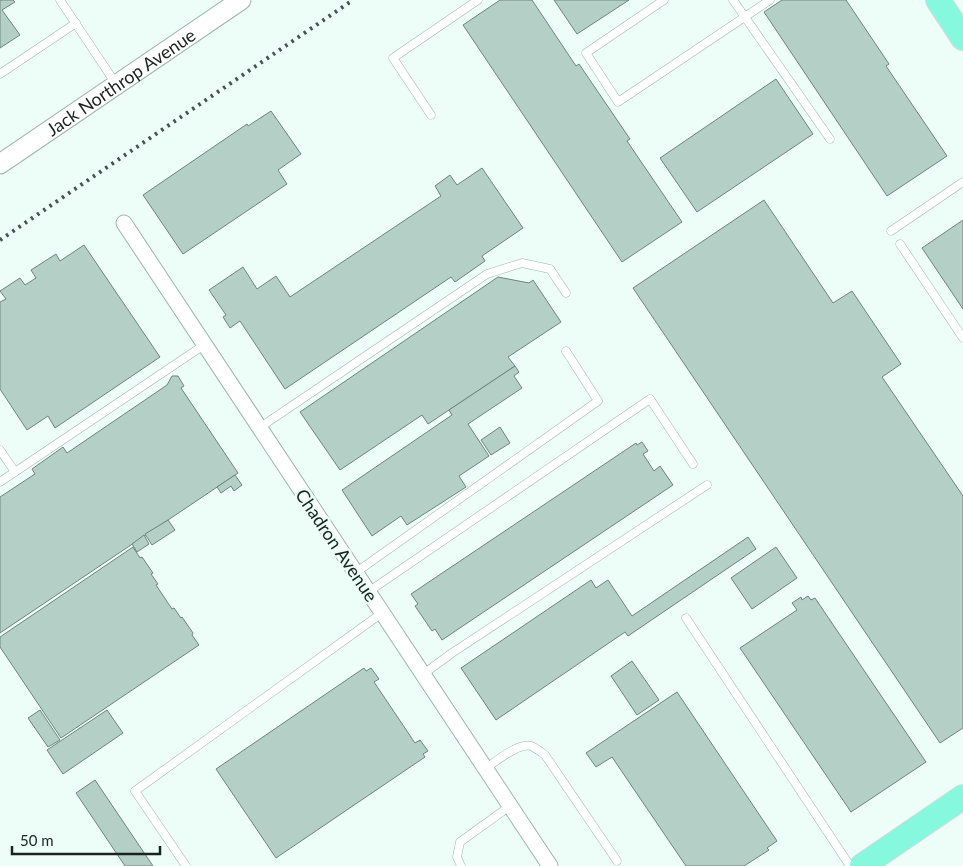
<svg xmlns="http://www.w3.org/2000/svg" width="963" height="866" font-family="Lato,sans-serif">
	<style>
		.building { fill: #b4d0c6; stroke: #6c857c }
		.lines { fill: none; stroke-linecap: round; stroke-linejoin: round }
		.service-casing { stroke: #9bb6ac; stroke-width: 9 }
		.minor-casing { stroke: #9bb6ac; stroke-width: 17 }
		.tertiary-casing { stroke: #9bb6ac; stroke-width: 21 }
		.primary-casing { stroke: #dadcdb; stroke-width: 26 }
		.service { stroke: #fff; stroke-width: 8 }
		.minor { stroke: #fff; stroke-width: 15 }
		.tertiary { stroke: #fff; stroke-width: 19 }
		.primary { stroke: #85f8dd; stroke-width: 24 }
		.rail { stroke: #47524f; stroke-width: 4; stroke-dasharray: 2.5 5; stroke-linecap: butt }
		.labels { text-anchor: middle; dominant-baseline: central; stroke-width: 5; stroke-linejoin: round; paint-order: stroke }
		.street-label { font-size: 18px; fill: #192320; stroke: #edfef8 }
	</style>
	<rect width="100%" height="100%" fill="#edfef8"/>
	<!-- building -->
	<g class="building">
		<path d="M0 0H13L15 2 2 10 20 35 0 48Z"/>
		<path d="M500 0H532L576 66 579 64 630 139 627 141 682 222 622 262 463 25Z"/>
		<path d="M554 0H629L577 34Z"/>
		<path d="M782 0H846L889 64 886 66 947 156 887 196 764 12Z"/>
		<path d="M776 79 813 134 697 212 660 158Z"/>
		<path d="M271 111 301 154 278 170 287 184 183 254 143 195 247 124 248 126Z"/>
		<path d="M482 168 523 228 482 256 485 261 455 282 451 277 285 389 240 321 230 328 223 317 226 315 209 290 243 267 257 289 276 276 290 297 441 196 435 186 450 175 457 185Z"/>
		<path d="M764 200 833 303 852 291 901 364 882 377 963 496V728L940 743 633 288Z"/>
		<path d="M963 220V309L922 248Z"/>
		<path d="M84 245 160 357 55 428 48 416 27 430 0 389V302L6 299 0 291 20 278 25 285 36 278 31 270 56 254 60 261Z"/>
		<path d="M498 277 529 283 533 280 561 322 508 357 515 366 428 424 422 415 340 470 300 412Z"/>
		<path d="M515 366 519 372 514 376 522 388 468 424 489 456 459 476 466 487 407 525 401 516 372 536 342 490 452 415 449 410Z"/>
		<path d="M172 376H178L184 386 181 388 238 473 0 633V497L35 474 32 469 63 447 67 453 167 385Z"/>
		<path d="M500 427 510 443 491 455 481 440Z"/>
		<path d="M642 442 648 451 643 454 654 471 660 466 673 485 442 640 435 629 432 631 415 606 418 604 411 594 636 443 637 445Z"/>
		<path d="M235 475 242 485 234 491 231 486 221 493 217 487Z"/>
		<path d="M168 520 175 530 152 545 145 534Z"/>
		<path d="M144 535 149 544 137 552 132 544Z"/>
		<path d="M748 537 756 549 628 636 625 632 496 720 461 668 591 580 596 588 608 580 632 616Z"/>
		<path d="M133 547 140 558 142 557 153 573 151 574 158 584 156 585 172 609 174 608 181 618 182 617 193 633 192 635 199 645 61 738 0 647V637Z"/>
		<path d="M776 547 797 578 752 609 731 578Z"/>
		<path d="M808 596 811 600 815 598 926 762 851 812 740 648 797 610 792 603 801 597 802 600Z"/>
		<path d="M632 661 659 700 637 715 611 676Z"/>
		<path d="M364 668 366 671 371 668 379 679 374 682 415 743 420 740 428 751 423 754 425 757 276 858 216 769Z"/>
		<path d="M677 692 777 841 767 848 769 850 744 866H686L612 757 596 767 586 753Z"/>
		<path d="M40 710 60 740 48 747 28 718Z"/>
		<path d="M107 710 123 733 63 774 47 750Z"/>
		<path d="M95 780 153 866H125L76 793Z"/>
	</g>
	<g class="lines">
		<!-- service casing -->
		<g class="service-casing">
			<g id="service">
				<path d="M60 0 116 84"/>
				<path d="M664 0 586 53 618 102 770 0"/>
				<path d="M733 0 830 139"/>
				<path d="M0 74 76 23"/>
				<path d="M431 115 393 58 478 0"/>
				<path d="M891 231 963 182"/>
				<path d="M900 244 963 338"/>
				<path d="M259 428 487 274 522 263 550 269 566 293"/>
				<path d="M0 450 15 472"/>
				<path d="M0 482 204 345"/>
				<path d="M355 573 598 401 566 351"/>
				<path d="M368 592 650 399 693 464"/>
				<path d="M686 618 850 866"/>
				<path d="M422 675 452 653 707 485"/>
				<path d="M485 769C495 762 519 742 531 746 536 748 541 752 545 755L617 861"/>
				<path d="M186 866 135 791 382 613"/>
				<path d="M461 866 457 857 460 842 510 806"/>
			</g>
		</g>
		<!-- minor casing -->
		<g class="minor-casing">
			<path id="minor" d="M124 223 550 866"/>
		</g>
		<!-- tertiary casing -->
		<g class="tertiary-casing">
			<g id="tertiary">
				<path id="s1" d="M0 164 241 0"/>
			</g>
		</g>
		<!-- primary casing -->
		<g class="primary-casing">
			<g id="primary">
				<path d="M938 0 963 38"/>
				<path d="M862 866 963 797"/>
			</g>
		</g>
		<!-- service -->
		<use href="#service" class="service"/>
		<!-- minor -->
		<use href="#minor" class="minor"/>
		<!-- tertiary -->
		<use href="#tertiary" class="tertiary"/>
		<!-- primary -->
		<use href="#primary" class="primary"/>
		<!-- rail -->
		<path class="rail" d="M0 240 353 0"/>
	</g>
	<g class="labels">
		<!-- street labels -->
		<g class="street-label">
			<text stroke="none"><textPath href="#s1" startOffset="146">Jack Northrop Avenue</textPath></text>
			<text transform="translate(337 545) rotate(56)">Chadron Avenue</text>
		</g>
	</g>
	<!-- scale -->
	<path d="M12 846v8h148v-8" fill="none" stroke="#192320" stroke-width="2.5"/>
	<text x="20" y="846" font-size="15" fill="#192320" stroke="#edfef8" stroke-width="4" paint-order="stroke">50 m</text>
</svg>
